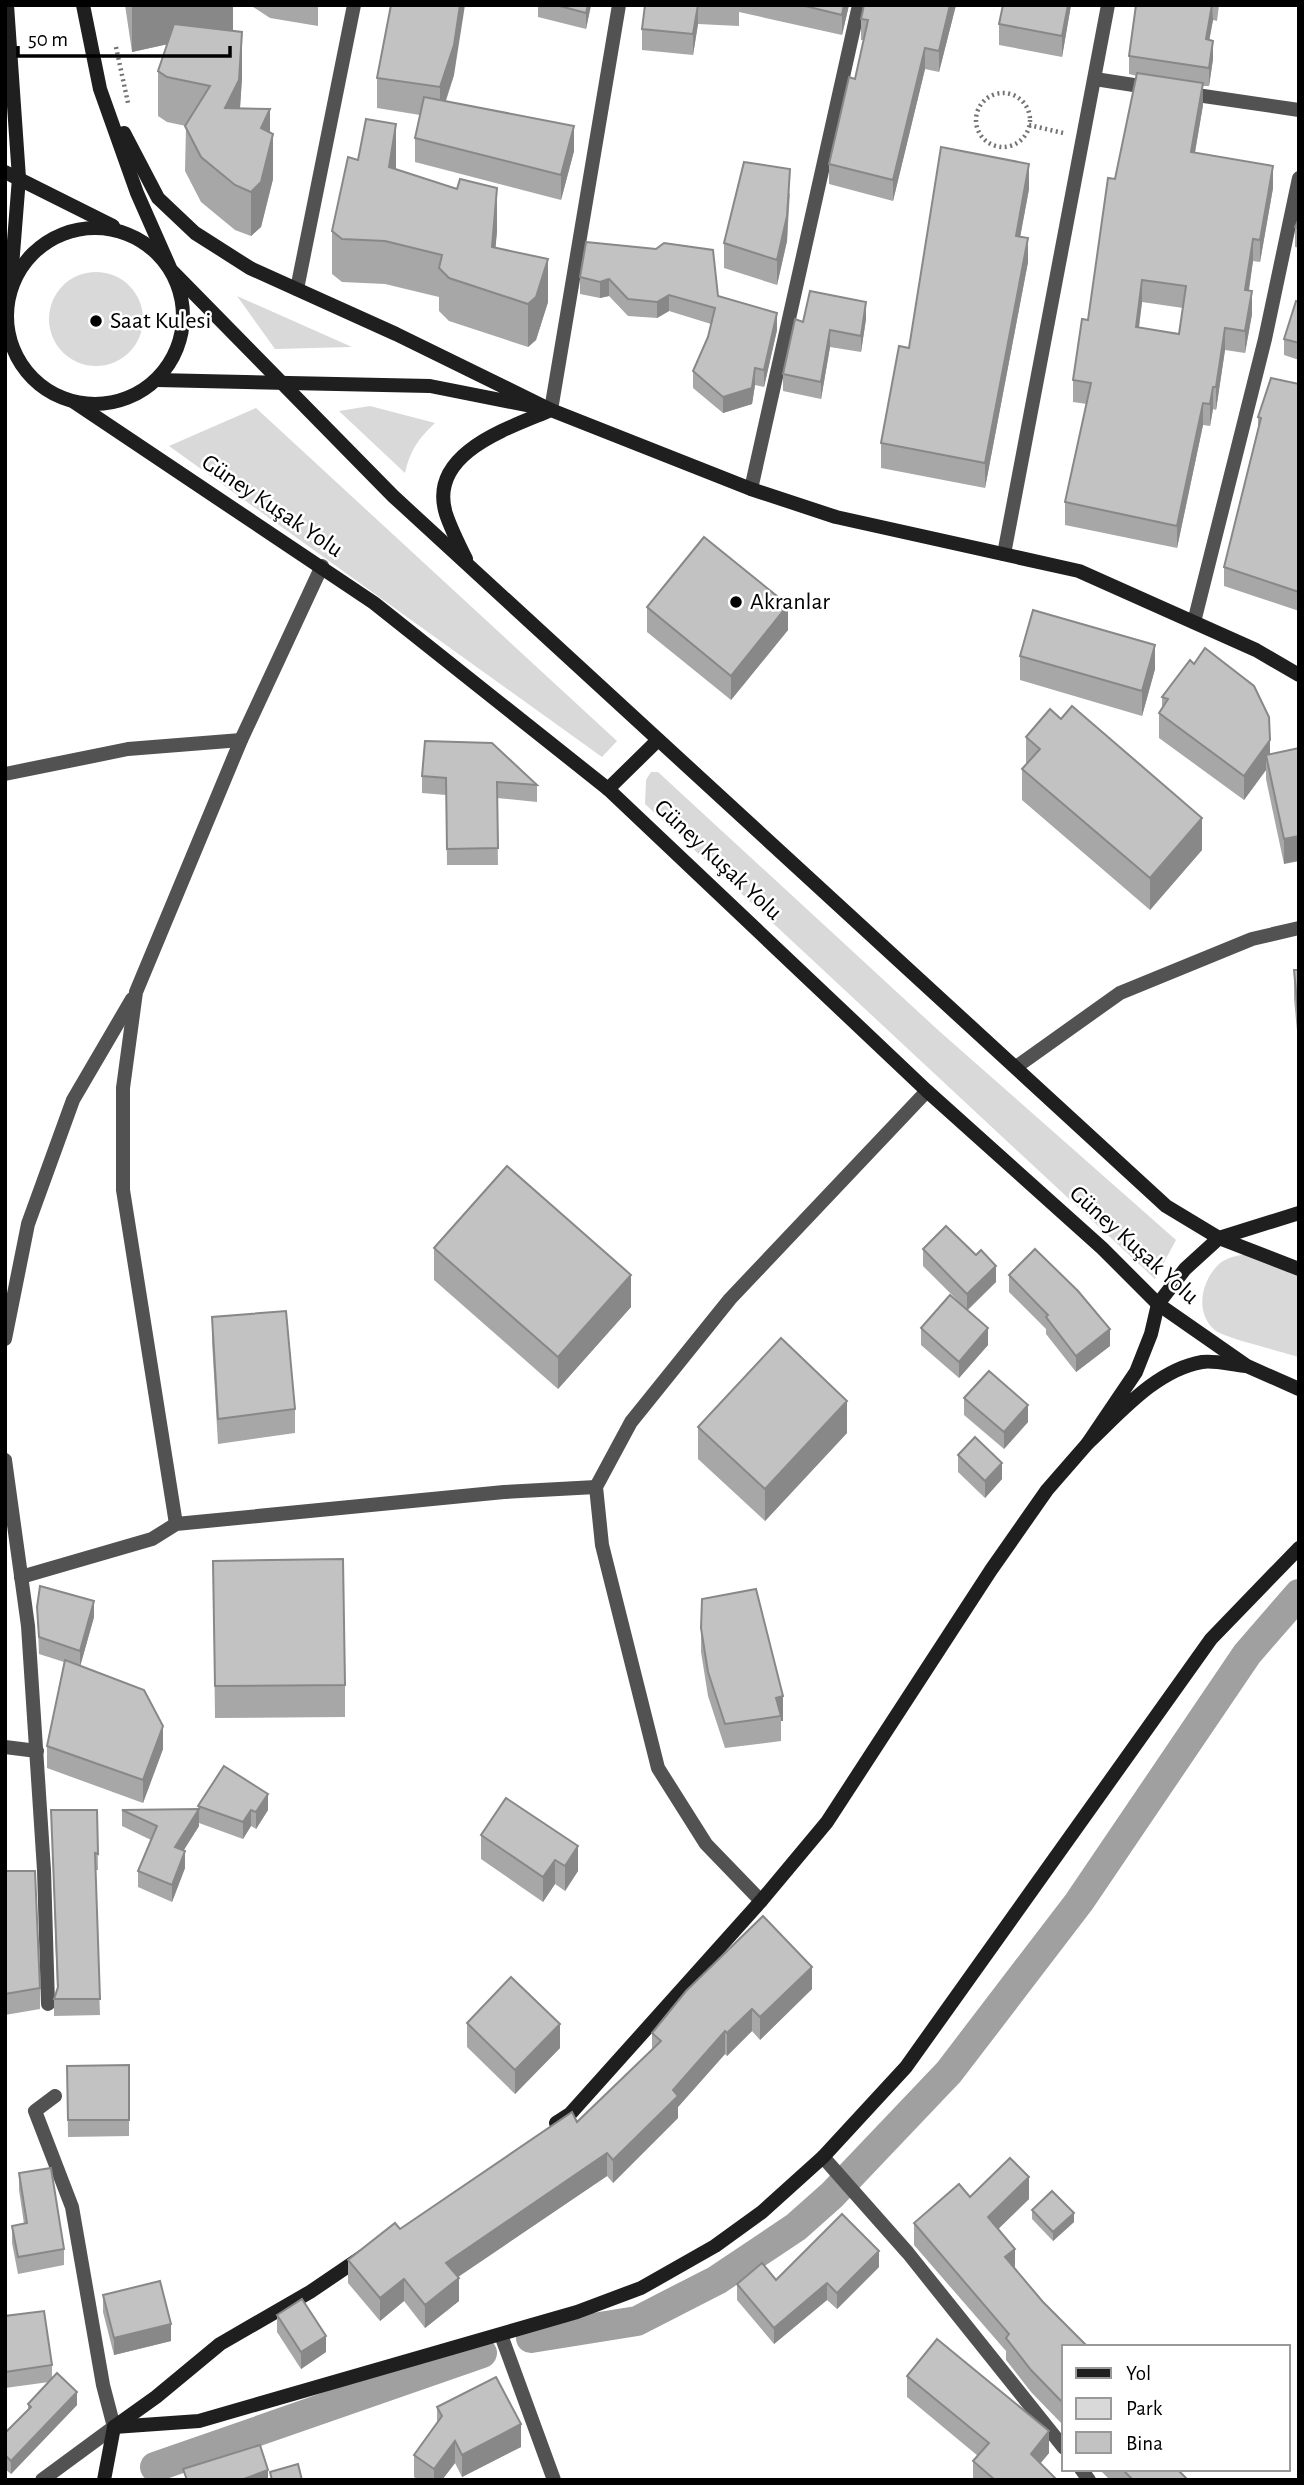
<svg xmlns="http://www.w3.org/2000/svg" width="1304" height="2485" font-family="'Alegreya Sans',sans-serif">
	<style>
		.green { fill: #d9d9d9 }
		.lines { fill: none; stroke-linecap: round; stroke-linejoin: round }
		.canal { stroke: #a0a0a0; stroke-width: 30 }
		.path { stroke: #747474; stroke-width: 4.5; stroke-dasharray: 2 3.5; stroke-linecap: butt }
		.minor { stroke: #525252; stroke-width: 14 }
		.tertiary { stroke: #525252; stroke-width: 14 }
		.secondary { stroke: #1f1f1f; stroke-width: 14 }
		.wall { fill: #a7a7a7; fill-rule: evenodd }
		.shaded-wall { fill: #888 }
		.building { fill: #c2c2c2; stroke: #888; stroke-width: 2; fill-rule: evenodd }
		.poi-dot { fill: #000; stroke: #fff; stroke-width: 2.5 }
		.labels { text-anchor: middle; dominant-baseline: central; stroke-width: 5; stroke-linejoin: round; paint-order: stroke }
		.poi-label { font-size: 24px; fill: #000; stroke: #fff; text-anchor: start }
		.street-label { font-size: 24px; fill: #000; stroke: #fff }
	</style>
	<rect width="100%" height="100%" fill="#fff"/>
	<!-- green -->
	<g class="green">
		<circle cx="96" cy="319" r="47"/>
		<path d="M237 296 352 347 275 349Z"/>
		<path d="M370 406 435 423C418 439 410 451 405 473L339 411Z"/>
		<path d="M256 408 617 741 602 757 169 446Z"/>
		<path d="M651 772H658L938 1030 1176 1240 1155 1279 645 804 646 780Z"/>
		<path d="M1249 1254 1299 1273V1357C1283 1352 1226 1338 1216 1331 1194 1314 1201 1281 1219 1264 1227 1257 1239 1255 1249 1254Z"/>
	</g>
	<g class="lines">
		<!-- canal -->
		<g class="canal">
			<path d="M531 2338 637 2321 717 2280 796 2227 832 2195 949 2072 1079 1902 1247 1654 1299 1594"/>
			<path d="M155 2467 482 2353"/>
		</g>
		<!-- path -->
		<g class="path">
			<path d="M116 47 128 103"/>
			<circle cx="1003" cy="120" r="27"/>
			<path d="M1029 125 1063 133"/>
		</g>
		<!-- minor -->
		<g class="minor">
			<path d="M1095 79 1153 88"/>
			<path d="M1183 93 1299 110"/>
			<path d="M297 289 354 5"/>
			<path d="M551 410 619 5"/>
			<path d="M751 489 859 5"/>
			<path d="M1004 554 1108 5"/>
			<path d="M1194 622 1265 339 1299 178"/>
			<path d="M5 774 128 749 241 740"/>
			<path d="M1016 1067 1120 993 1252 939 1299 928"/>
			<path d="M5 1339 28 1224 73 1100 132 999"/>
			<path d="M5 1460 28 1626 44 1870 48 2004"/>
			<path d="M176 1524 123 1190V1088L136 992 241 740 322 566"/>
			<path d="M21 1577 152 1539 176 1524 504 1492 596 1487"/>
			<path d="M5 1747 37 1751"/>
			<path d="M761 1901 706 1844 658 1768 602 1545 596 1487 631 1422 730 1299 927 1091"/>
			<path d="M55 2096 35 2111 72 2207 103 2385 114 2427"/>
			<path d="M823 2157 908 2253 1064 2448"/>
			<path d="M501 2335 554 2480"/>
			<path d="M1081 2469 1089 2480"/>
		</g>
		<!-- tertiary -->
		<path class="tertiary" d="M42 2480 114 2427"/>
		<!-- secondary -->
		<g class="secondary">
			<path d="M7 5 19 178 11 279"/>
			<path d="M83 5 100 89 137 193 171 270 393 496 1166 1206 1219 1238 1299 1269"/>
			<path d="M124 133 158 198 195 233 250 268 396 334 551 410 430 386 157 380"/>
			<path d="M5 172 113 226"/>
			<circle cx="95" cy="316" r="88"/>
			<path d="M74 402 374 603 608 789 927 1091 1102 1248 1158 1304 1247 1366 1299 1389"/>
			<path d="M466 559C459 545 451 529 446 514 427 453 509 428 551 410L751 489 836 517 1079 571 1256 650 1299 675"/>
			<path d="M608 789 658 740"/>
			<path d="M1246 1366C1232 1365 1215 1360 1202 1362 1156 1370 1120 1413 1088 1443L1136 1372 1151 1334 1158 1304 1185 1269 1219 1238 1299 1213"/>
			<path d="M556 2123 570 2114 761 1901 827 1822 991 1570 1047 1490 1088 1443"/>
			<path d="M114 2427 199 2421 577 2312 641 2288 715 2246 762 2212 823 2157 906 2067 1211 1639 1299 1548"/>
			<path d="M104 2480 114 2427 156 2397 220 2344 310 2292 363 2256"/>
		</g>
	</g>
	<!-- wall -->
	<g class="wall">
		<path d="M125 5H233V30L229 31 242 77 240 108 270 133 273 179 261 227 251 236 235 230 201 202 185 171 186 126 167 122 158 116V71L167 44 132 52Z"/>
		<path d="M250 5H318V26L270 18Z"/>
		<path d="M538 5H591L586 29 538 17Z"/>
		<path d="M645 5H849L842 35 739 12V26L698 24 693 55 642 50V29Z"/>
		<path d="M956 5 939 72 925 69 893 201 829 184V164L855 79 864 40H861V19Z"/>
		<path d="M1071 5 1062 57 999 45V24Z"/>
		<path d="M1136 5H1219L1217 21 1213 20 1209 40 1213 59 1209 86H1203V105L1195 153 1273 188 1260 262 1253 261 1249 291 1252 314 1245 353 1225 350 1216 410 1213 409 1210 426 1203 425 1177 548 1065 525V502L1087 404 1073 402V380L1088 320 1115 179 1137 76 1129 74V56ZM1142 302 1183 308 1179 334 1139 328Z"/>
		<path d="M454 75 446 101 574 151 561 200 415 162V138L420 115 377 108V78Z"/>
		<path d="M358 160 396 167V170L497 231 495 248 548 302 536 340 528 347 449 321 439 311V297L385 284 342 282 332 274V231Z"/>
		<path d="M1029 189 1020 236 1028 262 985 488 881 468V443L909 348Z"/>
		<path d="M790 193 787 241 777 285 724 268V243Z"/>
		<path d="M1299 219V248L1295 247V227Z"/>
		<path d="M586 242 718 296 777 330 764 387 755 385 752 404 723 413 693 388V371L708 337 711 324 669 311 657 318 628 316 609 296 600 298 580 294V277Z"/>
		<path d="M1299 302V360L1284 355V339Z"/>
		<path d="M866 319 861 352 830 347 821 399 783 391V374L803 322Z"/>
		<path d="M1299 384V611L1224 586V567L1258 428V417Z"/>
		<path d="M647 607 788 630 731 700 647 632Z"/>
		<path d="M1020 656 1155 669 1142 716 1020 680Z"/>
		<path d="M1190 660 1270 754 1299 748 1284 864 1266 779V770L1244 800 1159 738V713L1162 708V697Z"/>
		<path d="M1026 737 1202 850 1150 910 1022 800V769L1026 765Z"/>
		<path d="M422 776 537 785V802L497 798 498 865H447L446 795 422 793Z"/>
		<path d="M1294 970H1299V1052L1294 999Z"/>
		<path d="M434 1248 631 1307 558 1389 434 1280Z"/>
		<path d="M923 1249 996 1282 968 1310 988 1345 959 1378 921 1345V1328L965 1308 923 1266Z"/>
		<path d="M1009 1275 1110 1346 1076 1372 1046 1334V1329L1009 1292Z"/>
		<path d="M212 1317 295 1409V1433L218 1444 212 1341Z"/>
		<path d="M964 1398 1028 1422 1004 1449 964 1415Z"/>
		<path d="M698 1427 847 1433 765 1521 698 1459Z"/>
		<path d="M958 1455 1002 1479 985 1498 958 1472Z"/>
		<path d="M213 1561 345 1685V1717L215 1718Z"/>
		<path d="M756 1589 783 1721H781V1741L725 1748 708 1696 701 1652V1628Z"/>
		<path d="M37 1607 94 1617 80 1666 163 1749 143 1803 47 1768V1746L64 1662 39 1654Z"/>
		<path d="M198 1806 268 1810 256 1829 251 1826 243 1839 199 1823V1826L183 1851 185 1868 172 1902 138 1887V1871L151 1840 122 1826V1810L198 1809Z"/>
		<path d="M51 1810H97L98 1870H95L100 2015 54 2016V1999L57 1989Z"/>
		<path d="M481 1835 578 1846V1871L565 1891 555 1884 543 1902 481 1859Z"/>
		<path d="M5 1871 40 1988V2009L5 2015Z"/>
		<path d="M812 1989 760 2040 752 2031 727 2056 725 2054 678 2107V2118L613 2183 607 2176 458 2277 459 2301 425 2328 404 2301 380 2321 348 2283V2260L577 2122 652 2050V2033Z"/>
		<path d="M467 2023 560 2048 515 2094 467 2047Z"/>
		<path d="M129 2065V2136L68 2137 67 2066Z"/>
		<path d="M19 2173 64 2249V2265L18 2274 12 2243V2226L24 2224 19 2190Z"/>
		<path d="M970 2197 1029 2199 998 2229 1015 2269 1064 2347V2426L1031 2392 1006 2360V2351L914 2245V2223Z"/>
		<path d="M1032 2210 1074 2222 1053 2241 1032 2219Z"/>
		<path d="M879 2267 837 2309 827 2300 774 2344 737 2300V2284L776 2280Z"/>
		<path d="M103 2295 171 2341 114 2355 103 2312Z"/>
		<path d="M277 2315 326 2352 301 2369 277 2332Z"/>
		<path d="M5 2316 52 2365V2378L77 2405 11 2474 5 2469V2433L28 2410V2404L49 2382 5 2388Z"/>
		<path d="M907 2376 1049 2453 1040 2463 1057 2480H973V2461L978 2456 907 2397Z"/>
		<path d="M437 2407 521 2447 462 2477 455 2463 442 2480H418L414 2477V2455L437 2423Z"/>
		<path d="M1099 2469H1177L1188 2480H1110Z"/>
	</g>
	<!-- shaded-wall -->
	<g class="shaded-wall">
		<path d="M140 5H233V30L132 52V7Z"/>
		<path d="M460 5H465L454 75 440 117V87Z"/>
		<path d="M588 5H591L586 29V13Z"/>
		<path d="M698 5V24L693 55V34Z"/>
		<path d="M844 5H849L842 35V15Z"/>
		<path d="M950 5H956L939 72V51Z"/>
		<path d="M1068 5H1071L1062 57V36Z"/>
		<path d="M1212 5 1213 20 1206 58V39Z"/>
		<path d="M242 32V77L239 124 225 108Z"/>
		<path d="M1213 41V59L1209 86V68Z"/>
		<path d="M925 48V69L893 201V180Z"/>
		<path d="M1203 83V105L1191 174V152Z"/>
		<path d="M270 109V146L273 134V179L261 227 251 236V192L261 128Z"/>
		<path d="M396 124V167L389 210V167Z"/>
		<path d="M574 126V151L561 200V175Z"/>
		<path d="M1029 164V189L1016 260V236Z"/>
		<path d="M1273 166V188L1260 262V240Z"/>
		<path d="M790 169 787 241 777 285V260Z"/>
		<path d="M497 188V231L492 290V247Z"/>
		<path d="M1028 238V262L985 488V463Z"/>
		<path d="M1253 239V261L1245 313V290Z"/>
		<path d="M548 259V302L536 340 528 347V304Z"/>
		<path d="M609 279V296L600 298V282Z"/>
		<path d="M1142 280V302L1136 349V327Z"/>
		<path d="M1252 291V314L1245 353V331Z"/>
		<path d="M669 295V311L657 318V302Z"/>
		<path d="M866 302V319L861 352V336Z"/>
		<path d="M777 313V330L764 387V370Z"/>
		<path d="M1225 328V350L1216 410V387Z"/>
		<path d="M830 330V347L821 399V382Z"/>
		<path d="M755 368V385L752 404 723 413V397Z"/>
		<path d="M1213 387V409L1210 426V404Z"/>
		<path d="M1203 403V425L1177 548V526Z"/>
		<path d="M788 605V630L731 700V676Z"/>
		<path d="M1155 645V669L1142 716V691Z"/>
		<path d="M1270 740V764L1266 755V770L1244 800V776Z"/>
		<path d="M1202 818V850L1150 910V878Z"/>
		<path d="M1299 836V861L1284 864V839Z"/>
		<path d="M996 1266V1282L967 1310V1294Z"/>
		<path d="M631 1275V1307L558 1389V1357Z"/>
		<path d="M988 1328V1345L959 1378V1362Z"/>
		<path d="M1110 1329V1346L1076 1372V1356Z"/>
		<path d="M847 1401V1433L765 1521V1489Z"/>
		<path d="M1028 1405V1422L1004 1449V1432Z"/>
		<path d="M1002 1463V1479L985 1498V1481Z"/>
		<path d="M94 1601V1617L80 1667V1651Z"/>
		<path d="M783 1696V1721H781V1716L776 1698Z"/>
		<path d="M163 1726V1749L143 1803V1780Z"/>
		<path d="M268 1794V1810L256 1829V1812Z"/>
		<path d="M199 1809V1826L175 1864V1847Z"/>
		<path d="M251 1810V1826L243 1839V1822Z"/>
		<path d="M578 1846V1871L565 1891V1866Z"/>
		<path d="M185 1851V1868L172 1902V1885Z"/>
		<path d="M555 1860V1884L543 1902V1877Z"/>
		<path d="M812 1967V1989L760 2040V2017Z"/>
		<path d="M752 2009V2031L727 2056V2033Z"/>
		<path d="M560 2024V2048L515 2094V2070Z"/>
		<path d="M725 2031V2054L678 2107V2118L613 2183V2160Z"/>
		<path d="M607 2153V2176L446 2285V2263Z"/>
		<path d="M1029 2177V2199L988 2239V2217Z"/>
		<path d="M1074 2213V2222L1053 2241V2232Z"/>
		<path d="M1015 2249V2270L1005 2257Z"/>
		<path d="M879 2251V2267L837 2309V2293Z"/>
		<path d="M459 2278V2301L425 2328V2305Z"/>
		<path d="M404 2279V2301L380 2321V2298Z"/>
		<path d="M827 2283V2300L774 2344V2328Z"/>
		<path d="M171 2324V2341L114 2355V2338Z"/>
		<path d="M326 2336V2352L301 2369V2352Z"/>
		<path d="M77 2392V2405L11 2474V2461Z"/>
		<path d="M521 2424V2447L462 2477V2455Z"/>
		<path d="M1049 2431V2453L1031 2475V2454Z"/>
		<path d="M455 2441V2463L442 2480H434V2469Z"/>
		<path d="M268 2470V2480H241Z"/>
	</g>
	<!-- building -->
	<g class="building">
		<path d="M391 5H460L454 45 440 87 377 78Z"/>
		<path d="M556 5H588L586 13Z"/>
		<path d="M645 5H698L693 34 642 29Z"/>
		<path d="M801 5H844L842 15Z"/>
		<path d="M864 5H950L939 51 925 48 893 180 829 164 849 77 855 79 868 20 861 19Z"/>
		<path d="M1003 5H1068L1062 36 999 24Z"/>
		<path d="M1136 5H1212L1206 39 1213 41 1209 68 1129 56Z"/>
		<path d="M174 24 242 32 239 80 225 108 270 109 261 128 273 134 261 182 251 192 235 185 201 157 185 126 210 86 167 77 158 71Z"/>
		<path d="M1137 73 1203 83 1191 152 1273 166 1260 240 1253 239 1245 290 1252 291 1245 331 1225 328 1216 387H1213L1210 404 1203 403 1177 526 1065 502 1091 383 1073 380 1082 319 1088 320 1108 178 1115 179ZM1142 280 1186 286 1179 334 1136 327Z"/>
		<path d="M424 97 574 126 561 175 415 138Z"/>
		<path d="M366 119 396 124 389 167 457 189 460 179 497 188 492 247 548 259 536 297 528 304 449 278 439 268 442 255 385 241 342 239 332 231 348 157 358 160Z"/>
		<path d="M941 147 1029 164 1016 236 1028 238 985 463 881 443 899 346 909 348Z"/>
		<path d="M744 162 790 169 787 216 777 260 724 243Z"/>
		<path d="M1299 219V229L1295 227Z"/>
		<path d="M586 242 656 249 664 243 713 250 718 296 777 313 764 370 755 368 752 388 723 397 693 371 708 337 715 308 669 295 657 302 628 299 609 279 600 282 580 277Z"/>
		<path d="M810 291 866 302 861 336 830 330 821 382 783 374 795 319 803 322Z"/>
		<path d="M1296 301 1299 302V343L1284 339Z"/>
		<path d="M1271 378 1299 384V592L1224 567 1261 418 1258 417Z"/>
		<path d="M704 537 788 605 731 676 647 607Z"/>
		<path d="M1033 610 1155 645 1142 691 1020 656Z"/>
		<path d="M1205 648 1254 686 1269 717 1270 740 1244 776 1159 713 1168 699 1162 697 1190 660 1194 664Z"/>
		<path d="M1072 706 1202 818 1150 878 1022 769 1040 749 1026 737 1050 709 1061 719Z"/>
		<path d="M425 741 492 743 537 785 497 782 498 848 447 849 446 778 422 776Z"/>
		<path d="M1299 748V836L1284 839 1266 755Z"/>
		<path d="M1294 970H1299V1023Z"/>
		<path d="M507 1166 631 1275 558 1357 434 1248Z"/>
		<path d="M946 1226 976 1255 981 1250 996 1266 967 1294 923 1249Z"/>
		<path d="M1035 1249 1078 1291 1110 1329 1076 1356 1046 1317 1048 1315 1009 1275Z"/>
		<path d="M950 1295 988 1328 959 1362 921 1328Z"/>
		<path d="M286 1311 295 1409 218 1419 212 1317Z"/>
		<path d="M781 1338 847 1401 765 1489 698 1427Z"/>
		<path d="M989 1371 1028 1405 1004 1432 964 1398Z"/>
		<path d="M975 1437 1002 1463 985 1481 958 1455Z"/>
		<path d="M343 1559 345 1685 215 1686 213 1561Z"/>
		<path d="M40 1586 94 1601 80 1651 39 1637 37 1607Z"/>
		<path d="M756 1589 783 1696 776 1698 781 1716 725 1724 708 1672 701 1628 702 1599Z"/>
		<path d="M65 1660 144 1690 163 1726 143 1780 47 1746Z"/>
		<path d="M224 1766 268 1794 256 1812 251 1810 243 1822 198 1806Z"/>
		<path d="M506 1798 578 1846 565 1866 555 1860 543 1877 481 1835Z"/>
		<path d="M199 1809 175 1847 185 1851 172 1885 138 1871 157 1826 122 1810Z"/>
		<path d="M51 1810H97L98 1854 95 1853 100 1999H54L58 1987Z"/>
		<path d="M5 1871H35L40 1988 5 1994Z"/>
		<path d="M763 1916 812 1967 760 2017 752 2009 727 2033 725 2031 673 2090 678 2096 613 2160 607 2153 446 2263 459 2278 425 2305 404 2279 380 2298 348 2260 395 2223 400 2229 572 2112 577 2122 661 2041 652 2033 686 1991Z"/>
		<path d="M511 1977 560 2024 515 2070 467 2023Z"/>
		<path d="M129 2065V2120H68L67 2066Z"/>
		<path d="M1010 2158 1029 2177 988 2217 1015 2249 1005 2257 1043 2302 1088 2347H1064V2404L1031 2370 1006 2338 1009 2334 914 2223 959 2184 970 2197Z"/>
		<path d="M51 2168 64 2249 18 2257 12 2226 27 2223 19 2173Z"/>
		<path d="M1052 2191 1074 2213 1053 2232 1032 2210Z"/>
		<path d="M842 2214 879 2251 837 2293 827 2283 774 2328 737 2284 762 2263 776 2280Z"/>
		<path d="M160 2281 171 2324 114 2338 103 2295Z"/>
		<path d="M302 2299 326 2336 301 2352 277 2315Z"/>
		<path d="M44 2311 52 2365 5 2372V2316Z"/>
		<path d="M937 2339 1049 2431 1031 2454 1057 2480H995L973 2461 989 2443 907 2376Z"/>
		<path d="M57 2373 77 2392 11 2461 5 2455V2433L31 2407 28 2404Z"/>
		<path d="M496 2377 521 2424 462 2455 455 2441 434 2469 414 2455 442 2416 437 2407Z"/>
		<path d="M260 2445 268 2470 241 2480H187L183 2469Z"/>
		<path d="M298 2464 302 2480H272L270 2472Z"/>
		<path d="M1122 2469H1177L1188 2480H1133Z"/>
	</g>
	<!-- markers -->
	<g class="poi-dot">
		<circle cx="96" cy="321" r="7"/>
		<circle cx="736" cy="602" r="7"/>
	</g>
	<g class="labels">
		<!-- poi labels -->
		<g class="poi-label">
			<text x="110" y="321">Saat Kulesi</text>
			<text x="750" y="602">Akranlar</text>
		</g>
		<!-- street labels -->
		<g class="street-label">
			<text transform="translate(272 506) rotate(34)">Güney Kuşak Yolu</text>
			<text transform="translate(718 860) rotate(43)">Güney Kuşak Yolu</text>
			<text transform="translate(1134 1245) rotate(42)">Güney Kuşak Yolu</text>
		</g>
	</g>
	<!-- border -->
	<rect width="1304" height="2485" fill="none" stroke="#000000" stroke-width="14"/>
	<!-- legend -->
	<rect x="1062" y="2345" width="228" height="126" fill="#ffffff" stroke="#999999" stroke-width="2"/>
	<rect x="1076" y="2368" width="35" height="10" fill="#1f1f1f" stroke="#999999" stroke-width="2"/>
	<text x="1126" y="2380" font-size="21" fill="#000000">Yol</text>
	<rect x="1076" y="2398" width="35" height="21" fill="#d9d9d9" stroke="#999999" stroke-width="2"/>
	<text x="1126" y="2415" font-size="21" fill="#000000">Park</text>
	<rect x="1076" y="2432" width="35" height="21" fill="#c2c2c2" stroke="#999999" stroke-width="2"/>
	<text x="1126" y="2450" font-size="21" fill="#000000">Bina</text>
	<!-- scale -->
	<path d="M18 46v10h212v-10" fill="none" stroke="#000000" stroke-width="3.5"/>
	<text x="28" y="46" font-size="21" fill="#000000" stroke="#ffffff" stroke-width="5" paint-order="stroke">50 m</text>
</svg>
